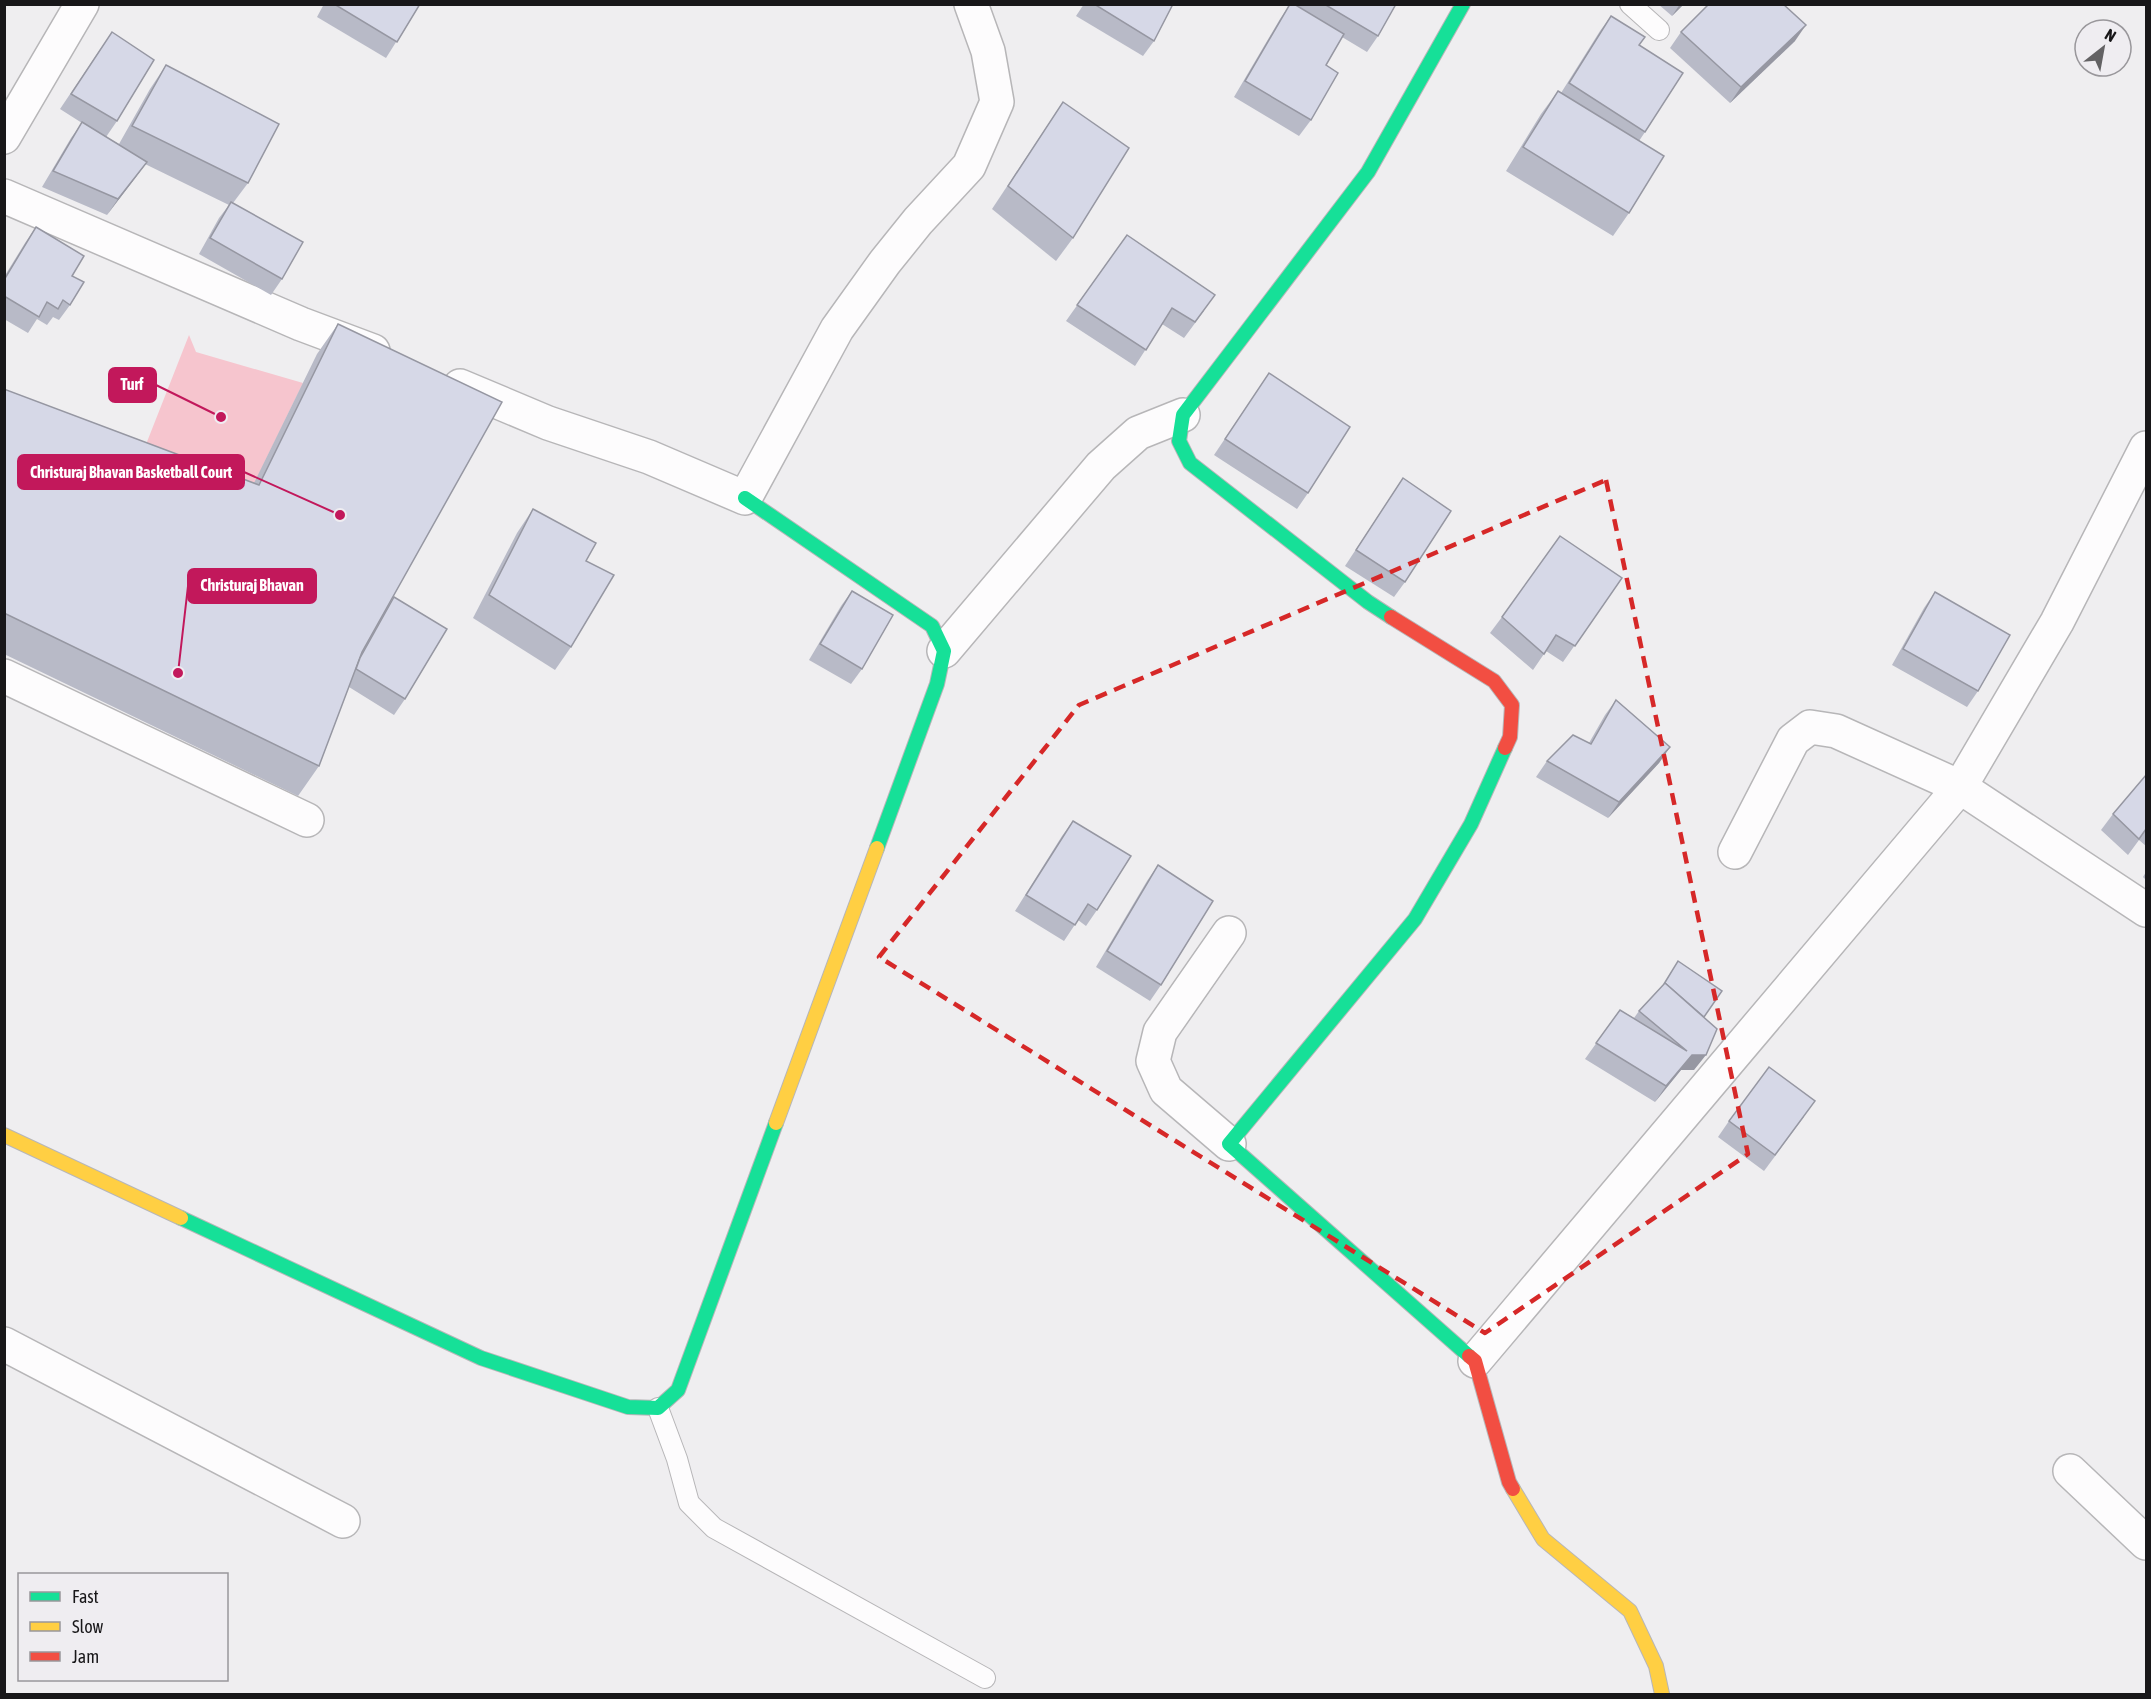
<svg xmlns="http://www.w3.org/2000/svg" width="2151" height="1699" font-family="'Asap Condensed',sans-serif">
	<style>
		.green { fill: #f6c5ce }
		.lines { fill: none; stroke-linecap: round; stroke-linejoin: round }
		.lane-casing { stroke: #b7b6b8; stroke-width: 22 }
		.street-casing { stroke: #b7b6b8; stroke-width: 36 }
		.fast-casing { stroke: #b7b6b8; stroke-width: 16 }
		.slow-casing { stroke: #b7b6b8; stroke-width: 16 }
		.jam-casing { stroke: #b7b6b8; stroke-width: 16 }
		.lane { stroke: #fdfcfd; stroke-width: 20 }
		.street { stroke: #fdfcfd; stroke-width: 33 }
		.fast { stroke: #16e098; stroke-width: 14 }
		.slow { stroke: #ffcf43; stroke-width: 14 }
		.jam { stroke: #f24e42; stroke-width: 14 }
		.wall { fill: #b8bac7 }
		.shaded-wall { fill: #9697a2 }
		.building { fill: #d6d8e7; stroke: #9697a2; stroke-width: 1.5 }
		.marked { fill: none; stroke: #d62828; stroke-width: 4.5; stroke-dasharray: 12 8; stroke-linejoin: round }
		.leader { fill: none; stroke: #c2185b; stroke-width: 2 }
		.callout-dot { fill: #c2185b; stroke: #efedf1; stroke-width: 2 }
		.callout { fill: #c2185b; stroke: #c2185b; stroke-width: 2 }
		.callout-label { font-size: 16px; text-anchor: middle; font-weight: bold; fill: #fff }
	</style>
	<rect width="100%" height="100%" fill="#efeef0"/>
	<!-- green -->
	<path class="green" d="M189 335 196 352 303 383 247 498 143 452Z"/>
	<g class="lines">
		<!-- lane casing -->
		<g class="lane-casing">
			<g id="lane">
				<path d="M1630 4 1659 30"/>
				<path d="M658 1408 677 1459 689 1503 714 1528 985 1678"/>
			</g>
		</g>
		<!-- street casing -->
		<g class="street-casing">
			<g id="street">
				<path d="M4 137 82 4"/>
				<path d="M4 196 301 324 373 351"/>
				<path d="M460 386 548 423 649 457 745 498 837 329 885 262 918 221 969 166 997 102 988 51 971 4"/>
				<path d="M944 651 1101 466 1138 433 1183 415"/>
				<path d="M4 676 307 820"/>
				<path d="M1735 852 1793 740 1810 727 1836 731 1960 787 2146 910"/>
				<path d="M1229 1144 1166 1090 1153 1061 1160 1032 1229 933"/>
				<path d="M4 1344 343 1521"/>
				<path d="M1475 1361 1960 787 2057 622 2146 448"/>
				<path d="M2070 1471 2146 1543"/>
			</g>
		</g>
		<!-- fast casing -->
		<g class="fast-casing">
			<g id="fast">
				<path d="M745 498 932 626 944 651 937 684 877 848"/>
				<path d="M1391 617 1368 602 1190 463 1179 441 1183 415 1368 172 1463 4"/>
				<path d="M181 1218 481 1358 628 1407 658 1408 678 1390 776 1123"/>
				<path d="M1469 1356 1229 1144 1415 919 1471 824 1505 748"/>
			</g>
		</g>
		<!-- slow casing -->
		<g class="slow-casing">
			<g id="slow">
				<path d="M776 1123 877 848"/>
				<path d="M4 1135 181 1218"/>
				<path d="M1513 1489 1543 1539 1630 1611 1656 1666 1662 1694"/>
			</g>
		</g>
		<!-- jam casing -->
		<g class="jam-casing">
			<g id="jam">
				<path d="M1391 617 1494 681 1512 705 1510 737 1505 748"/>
				<path d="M1469 1356 1475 1361 1509 1482 1513 1489"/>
			</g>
		</g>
		<!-- lane -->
		<use href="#lane" class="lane"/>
		<!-- street -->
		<use href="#street" class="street"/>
		<!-- fast -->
		<use href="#fast" class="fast"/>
		<!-- slow -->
		<use href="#slow" class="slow"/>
		<!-- jam -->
		<use href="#jam" class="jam"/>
	</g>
	<!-- wall -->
	<g class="wall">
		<path d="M324 4H420L386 58 317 17Z"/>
		<path d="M1084 4H1173L1154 41 1143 56 1076 16Z"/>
		<path d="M1286 4H1396L1378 36 1367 52 1342 37 1326 65 1311 120 1299 136 1234 97 1280 19 1289 6Z"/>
		<path d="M1658 4H1684L1672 16Z"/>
		<path d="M1611 16 1639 45 1645 132 1639 141 1629 213 1613 236 1506 171 1541 114 1558 91 1561 93 1600 31Z"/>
		<path d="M1681 32 1795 41 1730 103 1670 48Z"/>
		<path d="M101 48 117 121 106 137 119 144 150 89 166 65 248 183 233 203 282 279 271 295 199 254 219 218 229 205 145 164 107 215 42 187 71 138 82 123 60 109Z"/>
		<path d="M1063 102 1073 238 1056 261 992 209Z"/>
		<path d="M36 227 72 276 70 305 59 320 53 317 47 325 37 319 28 333 4 319V277L25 243Z"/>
		<path d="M1127 235 1204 311 1184 338 1162 324 1135 366 1066 321Z"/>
		<path d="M338 324 389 603 405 699 394 715 349 687 319 766 298 796 4 654V389L254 483 317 354Z"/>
		<path d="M1269 373 1308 493 1297 509 1214 455Z"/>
		<path d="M1403 478 1405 582 1394 597 1345 566Z"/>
		<path d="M533 509 586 561 571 647 555 670 473 618 517 533Z"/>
		<path d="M1622 578 1563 662 1546 651 1533 670 1490 633 1502 617Z"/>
		<path d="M852 591 862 669 851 684 809 660 841 606Z"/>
		<path d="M1935 592 1978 691 1967 707 1892 665 1924 608Z"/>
		<path d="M1616 700 1670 747 1659 763 1608 818 1536 777 1547 761 1589 743 1605 715Z"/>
		<path d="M2146 775V846L2139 840 2128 855 2101 830 2113 814Z"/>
		<path d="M1073 821 1097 910 1086 926 1078 920 1064 941 1015 911 1062 836Z"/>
		<path d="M1158 865 1161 985 1150 1001 1096 967 1147 881Z"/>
		<path d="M2146 872V880L2143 877Z"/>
		<path d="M1620 1010 1634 1018 1639 1011 1704 1017 1694 1070H1681L1655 1102 1585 1059Z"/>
		<path d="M1804 1117 1764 1171 1718 1137 1729 1121Z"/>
	</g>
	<!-- shaded-wall -->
	<g class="shaded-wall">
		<path d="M1680 4H1684L1672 16Z"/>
		<path d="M1806 25 1795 41 1730 103 1741 87Z"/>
		<path d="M147 162 136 177 107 215 118 199Z"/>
		<path d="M1670 747 1659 763 1608 818 1619 802Z"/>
		<path d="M1692 1055H1706L1694 1070H1681L1655 1102 1666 1086Z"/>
	</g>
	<!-- building -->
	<g class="building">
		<path d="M334 4H420L397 42Z"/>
		<path d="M1094 4H1173L1154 41Z"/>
		<path d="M1290 4H1294L1344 34 1326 65 1338 73 1311 120 1245 81Z"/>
		<path d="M1324 4H1396L1378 36Z"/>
		<path d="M1709 4H1783L1806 25 1741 87 1681 32Z"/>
		<path d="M1611 16 1645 37 1639 45 1683 73 1645 132 1569 83Z"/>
		<path d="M112 32 154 60 117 121 71 94Z"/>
		<path d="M166 65 279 124 248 183 132 126Z"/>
		<path d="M1558 91 1664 156 1629 213 1523 147Z"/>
		<path d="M1063 102 1129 148 1073 238 1008 186Z"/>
		<path d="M82 122 147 162 118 199 53 171Z"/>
		<path d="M231 202 303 242 282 279 210 238Z"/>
		<path d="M36 227 84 256 72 276 84 282 70 305 63 300 58 309 47 302 39 317 4 296V280Z"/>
		<path d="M1127 235 1215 295 1195 322 1172 308 1146 350 1077 305Z"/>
		<path d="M338 324 502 402 362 652 319 766 4 613V389L259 485Z"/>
		<path d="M1269 373 1350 427 1308 493 1225 439Z"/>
		<path d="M1403 478 1451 511 1405 582 1356 550Z"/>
		<path d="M533 509 596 543 586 561 614 575 571 647 489 595Z"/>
		<path d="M1560 536 1622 578 1575 646 1556 635 1544 654 1502 617Z"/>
		<path d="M852 591 893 615 862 669 820 644Z"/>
		<path d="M1935 592 2010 635 1978 691 1903 649Z"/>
		<path d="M394 597 447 629 405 699 356 669 360 658Z"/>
		<path d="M1616 700 1670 747 1619 802 1547 761 1573 735 1591 744Z"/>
		<path d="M2146 775V829L2139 839 2113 814Z"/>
		<path d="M1073 821 1131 856 1097 910 1088 904 1075 925 1026 895Z"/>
		<path d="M1158 865 1213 901 1161 985 1107 951Z"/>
		<path d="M1678 961 1722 991 1704 1017 1665 983 1664 984Z"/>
		<path d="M1665 983 1717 1029 1706 1055H1692L1666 1086 1596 1043 1620 1010 1687 1051 1639 1011Z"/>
		<path d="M1769 1067 1815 1101 1775 1155 1729 1121Z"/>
	</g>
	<!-- marked area -->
	<path class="marked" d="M1606 480 1748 1154 1485 1333 879 957 1079 705Z"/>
	<!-- callouts -->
	<path class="leader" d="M221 417L156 385M340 515L244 472M178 673L188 586"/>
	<g class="callout-dot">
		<circle cx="221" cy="417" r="6"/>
		<circle cx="340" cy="515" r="6"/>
		<circle cx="178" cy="673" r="6"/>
	</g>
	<g class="callout">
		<rect x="109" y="368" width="47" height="34" rx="6"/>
		<rect x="18" y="455" width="226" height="34" rx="6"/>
		<rect x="188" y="569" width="128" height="34" rx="6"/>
	</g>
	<g class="callout-label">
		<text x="132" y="390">Turf</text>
		<text x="131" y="478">Christuraj Bhavan Basketball Court</text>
		<text x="252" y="591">Christuraj Bhavan</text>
	</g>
	<!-- border -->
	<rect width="2151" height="1699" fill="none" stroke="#181719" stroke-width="12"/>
	<!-- legend -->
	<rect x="18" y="1573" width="210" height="108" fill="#efedf1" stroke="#99979b" stroke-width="1.5"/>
	<rect x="30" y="1592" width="30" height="9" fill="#16e098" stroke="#99979b" stroke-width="1.5"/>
	<text x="72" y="1603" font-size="18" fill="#181719">Fast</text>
	<rect x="30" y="1622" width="30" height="9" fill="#ffcf43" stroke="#99979b" stroke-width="1.5"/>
	<text x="72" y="1633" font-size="18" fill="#181719">Slow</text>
	<rect x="30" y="1652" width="30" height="9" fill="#f24e42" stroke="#99979b" stroke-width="1.5"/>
	<text x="72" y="1663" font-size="18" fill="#181719">Jam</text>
	<!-- north arrow -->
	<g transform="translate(2103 48) rotate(31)"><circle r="28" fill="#efedf1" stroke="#99979b" stroke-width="1.5"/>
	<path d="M0-4.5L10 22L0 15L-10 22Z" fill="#636264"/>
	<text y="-9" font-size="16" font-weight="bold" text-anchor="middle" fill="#181719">N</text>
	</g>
</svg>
